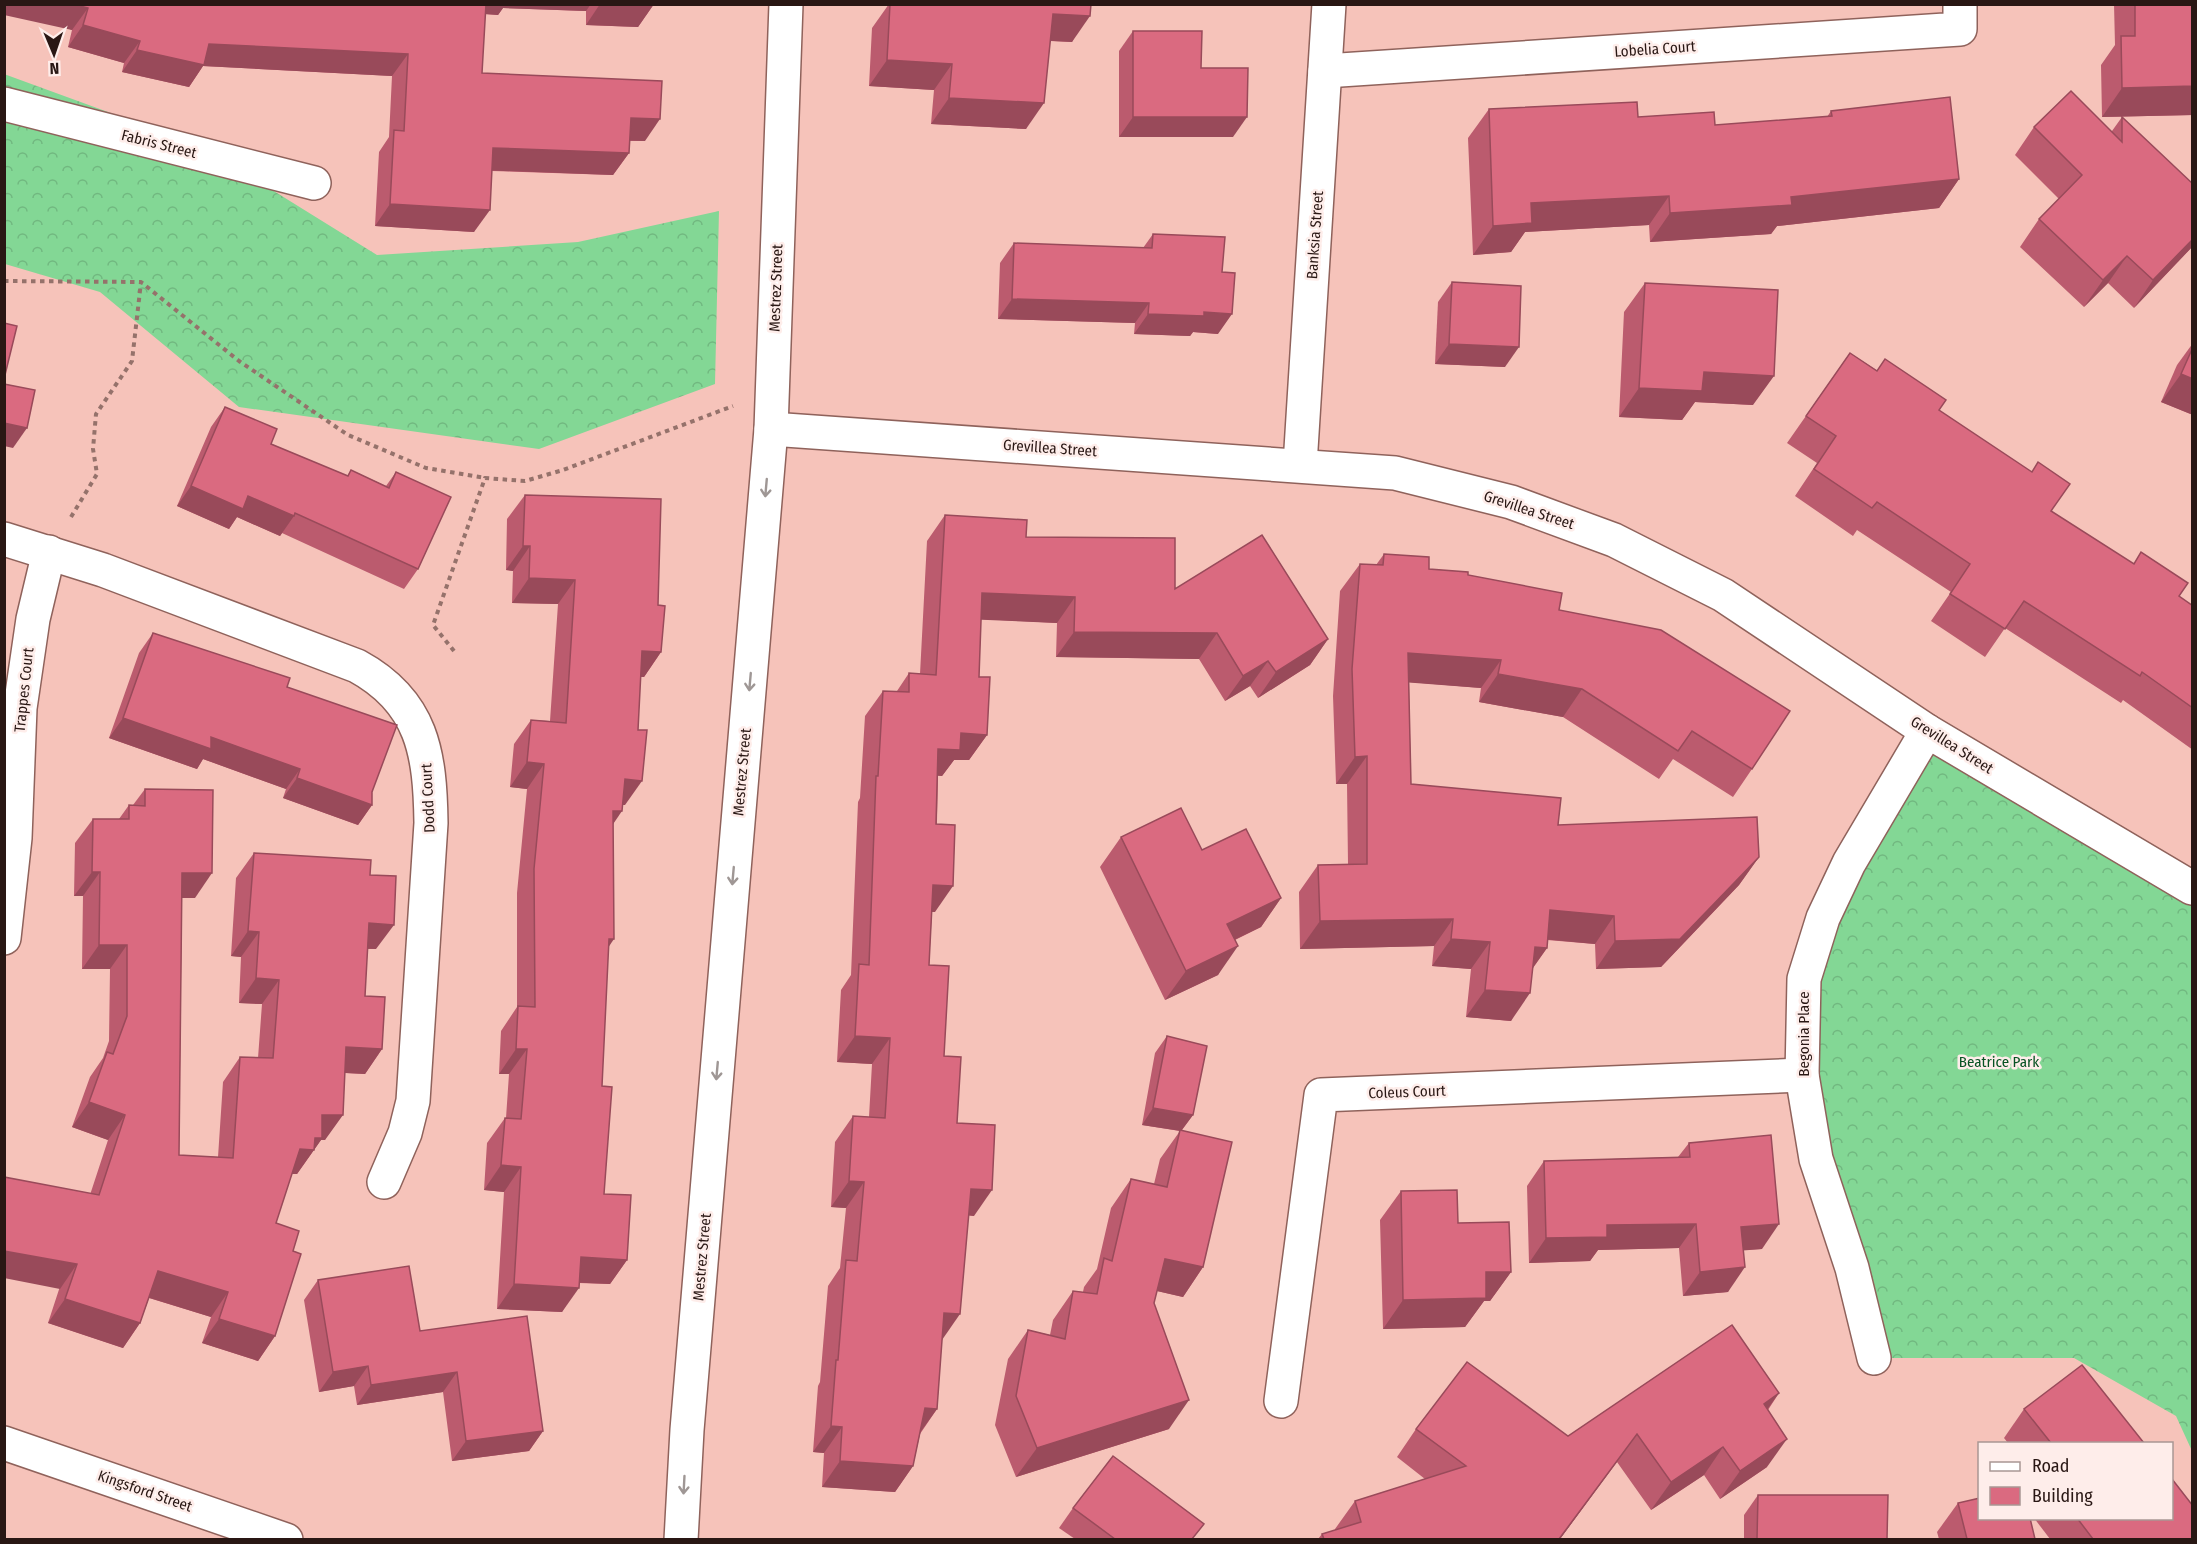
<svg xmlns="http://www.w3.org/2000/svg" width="2197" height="1544" font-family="'Fira Sans Condensed',sans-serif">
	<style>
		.forest { fill: url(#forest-crowns) }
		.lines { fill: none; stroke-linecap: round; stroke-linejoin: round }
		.minor-casing { stroke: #8f625b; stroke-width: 36 }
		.path { stroke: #95726b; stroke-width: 4; stroke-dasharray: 4.5 4.5; stroke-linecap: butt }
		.minor { stroke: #fff; stroke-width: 33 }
		.wall { fill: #bb5b6e }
		.shaded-wall { fill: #994a5a }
		.building { fill: #da6a80; stroke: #994a5a; stroke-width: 1.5 }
		.oneway { stroke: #9f9795 }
		.labels { text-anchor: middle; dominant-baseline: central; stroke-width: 5; stroke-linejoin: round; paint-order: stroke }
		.street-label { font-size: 15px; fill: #291714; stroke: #feedea }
		.park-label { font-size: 15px; fill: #065222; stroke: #feedea }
	</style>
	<defs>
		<pattern id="forest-crowns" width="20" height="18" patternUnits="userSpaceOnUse" patternTransform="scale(1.5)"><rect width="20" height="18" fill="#83d795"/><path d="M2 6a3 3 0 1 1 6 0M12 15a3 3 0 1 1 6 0" fill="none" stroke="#71b880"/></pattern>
	</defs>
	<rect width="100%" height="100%" fill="#f6c3ba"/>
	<!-- forest -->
	<g class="forest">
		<path d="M4 74 201 146 377 255 578 242 719 211 715 384 539 449 239 407 100 292 5 264Z"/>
		<path d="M1913 722 2192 893V1451L2176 1416 2074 1358H1874L1802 1075 1823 918Z"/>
	</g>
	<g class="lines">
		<!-- minor casing -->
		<g class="minor-casing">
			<g id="minor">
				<path d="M1325 71 1960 29V4"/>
				<path d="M4 104 314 183"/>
				<path d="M771 429 1395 473 1511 502 1614 540 1723 595 1927 731 2192 888"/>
				<path d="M1300 465 1329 4"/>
				<path d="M4 539 103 570 357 666C423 702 430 754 431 823L413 1101 405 1133 384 1182"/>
				<path d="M4 938 15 838 20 708 33 619 49 552"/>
				<path d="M1874 1358 1852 1268 1816 1159 1802 1075 1804 979 1823 918 1849 863 1927 731"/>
				<path d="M1281 1401 1321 1095 1802 1075"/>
				<path d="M4 1443 286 1540"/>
				<path d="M681 1540 687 1430 771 429 786 4"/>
			</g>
		</g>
		<!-- path -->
		<g class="path">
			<path d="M4 281 141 282"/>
			<path d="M71 517 97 474 93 449 96 414 132 361 141 282 239 361 348 435 426 468 485 478"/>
			<path d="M454 651 433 625 485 478 525 481 563 470 733 406"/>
		</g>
		<!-- minor -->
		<use href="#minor" class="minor"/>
	</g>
	<!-- wall -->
	<g class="wall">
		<path d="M4 4H654L638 27 586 25V11L503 8 498 15 485 14 482 73 645 141H630L629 153 613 175 492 171 474 232 375 226 379 152 389 137 392 76 203 66 189 87 122 72 124 63 68 47 72 30Z"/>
		<path d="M889 4H1091L1072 42 1050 41 1026 129 931 124 934 90 869 86 872 28Z"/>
		<path d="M2114 4H2193V115L2102 117 2101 65 2115 45Z"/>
		<path d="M1133 31 1201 68 1233 137H1119V51Z"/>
		<path d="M1489 109 1638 117 1715 125 1827 117 1831 111 1959 179 1939 208 1777 226 1771 234 1650 242 1649 225 1525 232 1511 252 1473 255 1468 138Z"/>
		<path d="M2122 117 2193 246 2134 308 2108 283 2084 307 2020 247 2039 219 2059 199 2015 155 2034 127 2112 131Z"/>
		<path d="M1153 234 1218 334 1193 332 1190 336 1134 334 1135 323 998 319 1000 263 1014 243 1143 248Z"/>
		<path d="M1452 282 1505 367 1435 364 1438 302Z"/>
		<path d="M1645 283 1753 405 1695 402 1682 420 1619 417 1624 312Z"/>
		<path d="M2193 343V415L2161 402 2177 365Z"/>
		<path d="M1850 353 1939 410 2051 511 2193 606V750L2123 700 2121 703 2005 628 1985 657 1931 621 1951 592 1857 530 1853 536 1795 496 1817 463 1787 443Z"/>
		<path d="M225 407 271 444 347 476 351 470 386 486 396 472 418 569 404 589 282 533 280 536 237 517 229 529 177 506 211 427Z"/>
		<path d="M525 495 658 605 661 652 644 677H640L625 805H623L613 824 602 1086 604 1194 627 1260 610 1284 579 1283 562 1312 497 1309 504 1192 484 1190 487 1143 505 1118H506L509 1074H499L501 1031 517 1007V893L527 789 510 787 514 744 531 720 550 721 558 604 512 603 513 571 506 570 507 519Z"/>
		<path d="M945 515 1026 537 1175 589 1328 639 1310 665 1258 698 1250 686 1225 701 1199 659 1056 657 1057 623 981 619 979 677 987 735 969 760H954L942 776 938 775 935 912H932L929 965 944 1056 957 1123 974 1216 968 1215 942 1340 937 1409 920 1434 913 1466 895 1492 822 1487 824 1453 813 1452 818 1386 820 1382 828 1286 840 1268 846 1208 831 1207 835 1142 853 1116 869 1117 872 1064 837 1062 841 990 851 975 858 802 860 798 865 716 883 691H897L909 673 920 674 927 541Z"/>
		<path d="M1384 554 1429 569 1468 575 1559 610 1752 769 1733 797 1673 759 1659 779 1563 717 1479 702 1481 688 1409 682 1411 784 1558 825 1759 857 1739 885 1661 967 1596 969 1595 944 1547 940V948L1533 968 1511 1021 1466 1017 1471 969 1432 966 1434 946 1300 949 1299 892 1318 865 1348 864 1347 784H1336L1333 696 1340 591 1360 564 1376 565Z"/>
		<path d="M153 633 287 687 372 792V805L358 825 283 798 286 789 203 759 197 769 109 738 139 653Z"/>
		<path d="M145 789 195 898H182L179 1155 218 1157 223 1082 240 1057 258 1058 262 1004 239 1003 241 957 231 956 236 878 254 853 370 875 376 949H367L365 996 382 1049 365 1074 345 1073 325 1140H321L297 1174H292L276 1223 293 1251 275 1336 258 1361 202 1343 211 1317 149 1298 140 1323 123 1348 48 1323 108 1140 72 1127 90 1077 103 1058 109 1041 110 969H82L83 896H74L75 843 93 819H119L129 805H133Z"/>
		<path d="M1121 837 1202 850 1281 898 1261 927 1235 940 1218 975 1165 1000 1100 867Z"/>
		<path d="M1167 1036 1193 1115 1182 1130 1203 1267 1183 1297 1157 1291 1154 1303 1169 1429 1016 1477 995 1425 1008 1359 1028 1330 1050 1335 1053 1320 1073 1291 1083 1292 1084 1287 1097 1269 1111 1208 1131 1179 1154 1184 1160 1159 1180 1131 1142 1125 1155 1053Z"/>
		<path d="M1689 1143 1762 1249 1743 1250 1728 1292 1683 1296 1679 1248 1598 1250 1590 1261 1529 1263 1527 1186 1544 1161 1678 1157Z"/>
		<path d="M1401 1191 1458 1223 1511 1272 1490 1301H1484L1465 1327 1383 1329 1380 1220Z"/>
		<path d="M318 1280 420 1331 543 1431 529 1451 452 1461 443 1392 357 1405 354 1386 319 1392 304 1300Z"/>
		<path d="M1779 1393 1768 1410 1767 1467 1720 1499 1704 1475 1651 1510 1617 1462 1560 1539H1318L1322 1534 1335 1530V1529L1355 1501 1425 1479 1397 1457 1416 1429 1568 1436Z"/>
		<path d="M2024 1409 2144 1443H2008L2004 1438Z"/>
		<path d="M1758 1495 1887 1539H1744V1515Z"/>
		<path d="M1958 1503 2035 1539H1939L1937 1532Z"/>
		<path d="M1073 1508 1193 1539H1075L1059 1528Z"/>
		<path d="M2034 1518H2172L2193 1539H2050Z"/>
	</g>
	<!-- shaded-wall -->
	<g class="shaded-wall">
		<path d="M4 4H73L88 8 72 30 4 15Z"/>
		<path d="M477 4H591L586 11 503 8 498 15 471 13Z"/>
		<path d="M600 4H654L638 27 586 25Z"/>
		<path d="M1053 14 1090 16 1072 42 1035 40Z"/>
		<path d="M83 25 140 41 124 63 68 47Z"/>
		<path d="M209 44 408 54 392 76 203 66 189 87 122 72 137 50Z"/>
		<path d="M887 60 952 64 934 90 869 86Z"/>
		<path d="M2193 86V115L2102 117 2122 88Z"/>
		<path d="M949 98 1044 103 1026 129 931 124Z"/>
		<path d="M1133 117H1247L1233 137H1119Z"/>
		<path d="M631 118 660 119 645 141 615 140Z"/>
		<path d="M493 148 629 153 613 175 478 170Z"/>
		<path d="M1959 179 1939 208 1777 226 1771 234 1650 242 1670 213 1791 197Z"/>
		<path d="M1669 196 1649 225 1525 232 1511 252 1473 255 1493 226 1531 203Z"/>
		<path d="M390 204 490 210 474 232 375 226Z"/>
		<path d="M2193 239V246L2134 308 2153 280Z"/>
		<path d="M2127 256 2108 283 2084 307 2103 280Z"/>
		<path d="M1012 299 1149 303 1135 323 998 319Z"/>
		<path d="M1204 312 1232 314 1218 334 1193 332 1190 336 1134 334 1148 314Z"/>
		<path d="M1449 344 1519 347 1505 367 1435 364Z"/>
		<path d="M1704 372 1774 376 1753 405 1695 402 1682 420 1619 417 1639 388Z"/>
		<path d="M2181 374 2193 379V415L2161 402Z"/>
		<path d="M4 423 27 428 13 448 4 446Z"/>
		<path d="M191 486 248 496 294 516 280 536 237 517 229 529 177 506Z"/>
		<path d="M523 546H530L513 571 506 570Z"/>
		<path d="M529 578 575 580 558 604 512 603Z"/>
		<path d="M982 593 1075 597 1057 623 964 619Z"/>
		<path d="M1074 632 1217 633 1199 659 1056 657Z"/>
		<path d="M1328 639 1310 665 1258 698 1276 672Z"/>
		<path d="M642 651 661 652 644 677 624 676Z"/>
		<path d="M1408 653 1501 660 1481 688 1389 681Z"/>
		<path d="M1268 661 1250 686 1225 701 1243 676Z"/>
		<path d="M1498 674 1582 689 1563 717 1479 702Z"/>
		<path d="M123 718 211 737 300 769 286 789 203 759 197 769 109 738Z"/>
		<path d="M961 733 987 735 969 760H954L942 776 920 775 938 749Z"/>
		<path d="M1367 756 1347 784H1336L1355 757Z"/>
		<path d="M527 762 544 764 527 789 510 787Z"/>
		<path d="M297 778 372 805 358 825 283 798Z"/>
		<path d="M625 779 642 781 625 805 608 804Z"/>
		<path d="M613 811H622L605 836Z"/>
		<path d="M1759 857 1739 885 1661 967 1596 969 1615 941Z"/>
		<path d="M92 872H100L83 896H74Z"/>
		<path d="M182 873H212L195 898H165Z"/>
		<path d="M933 885 953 886 935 912 915 911Z"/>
		<path d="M1281 898 1261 927 1207 953 1227 924Z"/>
		<path d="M1550 910 1614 916 1595 944 1531 938Z"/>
		<path d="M1453 919 1434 946 1300 949 1320 921Z"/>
		<path d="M369 923 394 925 376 949 352 948Z"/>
		<path d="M248 931 259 932 241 957 231 956Z"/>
		<path d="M609 939H614L597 964Z"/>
		<path d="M1451 939 1490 942 1471 969 1432 966Z"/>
		<path d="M99 945H127L110 969H82Z"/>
		<path d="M1238 946 1218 975 1165 1000 1186 971Z"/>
		<path d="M1535 947 1547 948 1527 976Z"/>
		<path d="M256 978 279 980 262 1004 239 1003Z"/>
		<path d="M1485 990 1530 993 1511 1021 1466 1017Z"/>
		<path d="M855 1036 890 1038 872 1064 837 1062Z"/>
		<path d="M346 1047 382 1049 365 1074 328 1072Z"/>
		<path d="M516 1049H527L509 1074H499Z"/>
		<path d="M89 1102 125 1115 108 1140 72 1127Z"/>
		<path d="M1153 1108 1193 1115 1181 1131 1142 1125Z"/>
		<path d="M322 1115H343L325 1140H321L297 1174H283Z"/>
		<path d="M501 1165 521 1167 504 1192 484 1190Z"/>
		<path d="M849 1181 864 1182 846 1208 831 1207Z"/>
		<path d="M971 1189 992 1190 974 1216 953 1214Z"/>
		<path d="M1696 1224 1679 1248 1598 1250 1590 1261 1529 1263 1546 1238 1607 1225Z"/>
		<path d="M1779 1224 1762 1249 1724 1252 1741 1227Z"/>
		<path d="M4 1251 77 1264 60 1289 4 1278Z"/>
		<path d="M581 1257 627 1260 610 1284 564 1282Z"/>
		<path d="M1165 1259 1203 1267 1183 1297 1144 1288Z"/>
		<path d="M1745 1267 1728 1292 1683 1296 1700 1272Z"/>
		<path d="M158 1271 228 1292 211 1317 140 1295Z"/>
		<path d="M1486 1272H1511L1490 1301H1484L1465 1327 1383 1329 1403 1300Z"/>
		<path d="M514 1284 579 1288 562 1312 497 1309Z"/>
		<path d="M65 1299 140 1323 123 1348 48 1323Z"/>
		<path d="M944 1313 960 1314 942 1340Z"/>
		<path d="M219 1319 275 1336 258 1361 202 1343Z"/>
		<path d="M368 1366 354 1386 319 1392 333 1372Z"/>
		<path d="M457 1372 443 1392 357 1405 371 1385Z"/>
		<path d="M1779 1393 1759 1421 1764 1404Z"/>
		<path d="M1189 1400 1169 1429 1016 1477 1037 1448Z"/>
		<path d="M925 1408 937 1409 919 1434Z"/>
		<path d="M831 1426 842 1427 824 1453 813 1452Z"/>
		<path d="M543 1431 529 1451 452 1461 466 1441Z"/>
		<path d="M1637 1434 1560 1539H1559Z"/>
		<path d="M1787 1439 1767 1467 1720 1499 1740 1471Z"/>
		<path d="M1723 1447 1704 1475 1651 1510 1671 1482Z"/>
		<path d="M840 1461 913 1466 895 1492 822 1487Z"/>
	</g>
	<!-- building -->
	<g class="building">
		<path d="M73 4H486L482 73 662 81 660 119 631 118 629 153 493 148 490 210 390 204 394 130 404 131 408 54 209 44 204 65 137 50 140 41 83 25 88 8Z"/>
		<path d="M890 4 930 5 1091 4 1090 16 1053 14 1044 103 949 98 952 64 887 60Z"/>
		<path d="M2135 4H2193V86L2122 88 2121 36H2135Z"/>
		<path d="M1133 31H1202L1201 68H1248L1247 117H1133Z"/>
		<path d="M2071 91 2122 142V117L2193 184V239L2153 280 2127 256 2103 280 2039 219 2082 175 2034 127Z"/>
		<path d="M1950 97 1959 179 1791 197 1792 205 1670 213 1669 196 1531 203 1532 223 1493 226 1489 109 1637 102 1638 117 1714 112 1715 125 1832 116 1831 111Z"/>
		<path d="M1153 234 1225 237 1222 272 1235 273 1232 314 1204 312V316L1148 314 1149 303 1012 299 1014 243 1152 248Z"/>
		<path d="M1452 282 1521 286 1519 347 1449 344Z"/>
		<path d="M1645 283 1778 290 1774 376 1704 372 1702 391 1639 388Z"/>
		<path d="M4 323 17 326 4 379Z"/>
		<path d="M2193 347V379L2181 374Z"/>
		<path d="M1850 353 1877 371 1885 359 1946 400 1939 410 2032 472 2038 462 2070 484 2051 511 2134 564 2141 552 2188 583 2179 596 2193 606V708L2142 672 2140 676 2024 601 2005 629 1950 594 1970 564 1877 502 1872 508 1814 469 1836 436 1806 416Z"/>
		<path d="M4 384 35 390 27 428 4 423Z"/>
		<path d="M225 407 277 429 271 444 348 476 351 470 389 488 396 472 451 497 418 569 295 513 294 516 248 496 243 509 191 486Z"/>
		<path d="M525 495 661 499 658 605 665 606 661 652 642 651 638 730H647L642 781 625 779 622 811H613L614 939H609L602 1086 612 1087 604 1194 631 1195 627 1260 581 1257 579 1288 514 1284 521 1167 501 1165 505 1118 521 1119 527 1049H516L518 1006 535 1007 534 869 544 764 527 762 531 720 566 723 575 580 529 578 530 546H523Z"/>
		<path d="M945 515 1027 520 1026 537 1175 538V589L1262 535 1328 639 1276 672 1268 661 1243 676 1217 633 1074 632 1075 597 982 593 979 677H990L987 735 961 733 960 750 938 749 936 824 955 825 953 886 933 885 929 965 949 966 944 1056 961 1057 957 1123 995 1125 992 1190 971 1189 960 1314 944 1313 937 1409 925 1408 913 1466 840 1461 842 1427 831 1426 836 1360H838L846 1260 857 1261 864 1182 849 1181 853 1116 885 1118 890 1038 855 1036 859 964 869 965 876 776H878L883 691 909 692V673L936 675Z"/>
		<path d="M1384 554 1429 557V569L1468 572V575L1562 593 1559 610 1661 630 1790 711 1752 769 1692 731 1678 751 1582 689 1498 674 1501 660 1408 653 1411 784 1561 798 1558 825 1757 817 1759 857 1680 939 1615 941 1614 916 1550 910 1547 948 1535 947 1530 993 1485 990 1490 942 1451 939 1453 919 1320 921 1318 865 1367 864V756L1355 757 1352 669 1360 564 1383 565Z"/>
		<path d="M153 633 290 678 287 687 397 725 372 792V805L297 778 300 769 211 737V749L123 718Z"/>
		<path d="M145 789 213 790 212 873H182L179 1155 233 1158 240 1057 273 1058 279 980 256 978 259 932 248 931 254 853 371 860 370 875 396 876 394 925 369 923 365 996 385 997 382 1049 346 1047 343 1115H322V1138H315L314 1150 300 1149 276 1223 299 1231 293 1251 301 1254 275 1336 219 1319 228 1292 158 1271 140 1323 65 1299 77 1264 4 1251V1177L99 1195 125 1115 89 1102 107 1052 113 1054 127 1016V945H99L100 872H92L93 819H129V805L145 806Z"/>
		<path d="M1181 808 1202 850 1246 829 1281 898 1227 924 1238 946 1186 971 1121 837Z"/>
		<path d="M1167 1036 1207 1046 1193 1115 1153 1108Z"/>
		<path d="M1180 1130 1232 1142 1203 1267 1165 1259 1154 1303 1189 1400 1037 1448 1016 1396 1028 1330 1065 1339 1073 1291 1097 1294 1104 1258 1112 1261 1131 1179 1167 1187Z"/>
		<path d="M1771 1135 1779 1224 1741 1227 1745 1267 1700 1272 1696 1224 1607 1225V1237L1546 1238 1544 1161 1690 1157 1689 1143Z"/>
		<path d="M1457 1190 1458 1223 1509 1222 1511 1272H1486V1298L1403 1300 1401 1191Z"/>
		<path d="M409 1266 420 1331 527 1316 543 1431 466 1441 457 1372 371 1385 368 1366 333 1372 318 1280Z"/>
		<path d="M1732 1325 1779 1393 1764 1404 1787 1439 1740 1471 1723 1447 1671 1482 1637 1434 1559 1539H1324L1322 1534 1361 1522 1355 1501 1466 1466 1416 1429 1467 1362 1568 1436Z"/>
		<path d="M2082 1365 2144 1443H2051L2024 1409Z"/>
		<path d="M1113 1456 1204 1524 1192 1539H1115L1073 1508Z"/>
		<path d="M2172 1479 2193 1506V1539H2093L2077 1518H2172Z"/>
		<path d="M1758 1495H1888L1887 1539H1757Z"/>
		<path d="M1980 1498V1518H2030L2035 1539H1967L1958 1503Z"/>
	</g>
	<!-- one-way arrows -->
	<defs><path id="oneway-shaft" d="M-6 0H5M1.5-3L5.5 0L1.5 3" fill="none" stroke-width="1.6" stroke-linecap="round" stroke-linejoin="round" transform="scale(1.5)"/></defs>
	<g class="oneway">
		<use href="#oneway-shaft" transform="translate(766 488) rotate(95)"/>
		<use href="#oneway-shaft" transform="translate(750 682) rotate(95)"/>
		<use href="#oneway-shaft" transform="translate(733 876) rotate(95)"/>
		<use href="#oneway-shaft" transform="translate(717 1071) rotate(95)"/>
		<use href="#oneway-shaft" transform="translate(684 1485) rotate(93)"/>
	</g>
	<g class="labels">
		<!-- street labels -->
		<g class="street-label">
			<text transform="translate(1655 49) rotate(-4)">Lobelia Court</text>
			<text transform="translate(159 144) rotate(14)">Fabris Street</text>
			<text transform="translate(1315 235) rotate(-86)">Banksia Street</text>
			<text transform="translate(776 288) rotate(-88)">Mestrez Street</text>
			<text transform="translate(1050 448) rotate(4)">Grevillea Street</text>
			<text transform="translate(1529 510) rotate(18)">Grevillea Street</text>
			<text transform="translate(24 690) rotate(-84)">Trappes Court</text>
			<text transform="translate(1952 745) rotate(32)">Grevillea Street</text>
			<text transform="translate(742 772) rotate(-85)">Mestrez Street</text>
			<text transform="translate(428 798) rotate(-93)">Dodd Court</text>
			<text transform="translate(1804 1034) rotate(-90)">Begonia Place</text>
			<text transform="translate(1407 1092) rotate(-2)">Coleus Court</text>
			<text transform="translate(702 1257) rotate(-85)">Mestrez Street</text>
			<text transform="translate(145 1491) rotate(19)">Kingsford Street</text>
		</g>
		<!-- park labels -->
		<g class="park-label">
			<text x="1999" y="1062">Beatrice Park</text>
		</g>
	</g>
	<!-- border -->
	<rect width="2197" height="1544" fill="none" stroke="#291714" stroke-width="12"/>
	<!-- legend -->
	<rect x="1978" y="1442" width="195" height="78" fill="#feedea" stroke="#a99794" stroke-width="1.5"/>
	<rect x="1990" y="1462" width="30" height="9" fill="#ffffff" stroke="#a99794" stroke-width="1.5"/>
	<text x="2032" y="1472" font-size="18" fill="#291714">Road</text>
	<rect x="1990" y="1487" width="30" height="18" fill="#da6a80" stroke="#a99794" stroke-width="1.5"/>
	<text x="2032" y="1502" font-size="18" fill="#291714">Building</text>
	<!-- north arrow -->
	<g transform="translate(54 54) rotate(178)" stroke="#feedea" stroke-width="4.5" paint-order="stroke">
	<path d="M0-4.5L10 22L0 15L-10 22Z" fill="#291714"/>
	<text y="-9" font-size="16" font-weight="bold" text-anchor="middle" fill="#291714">N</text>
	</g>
</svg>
